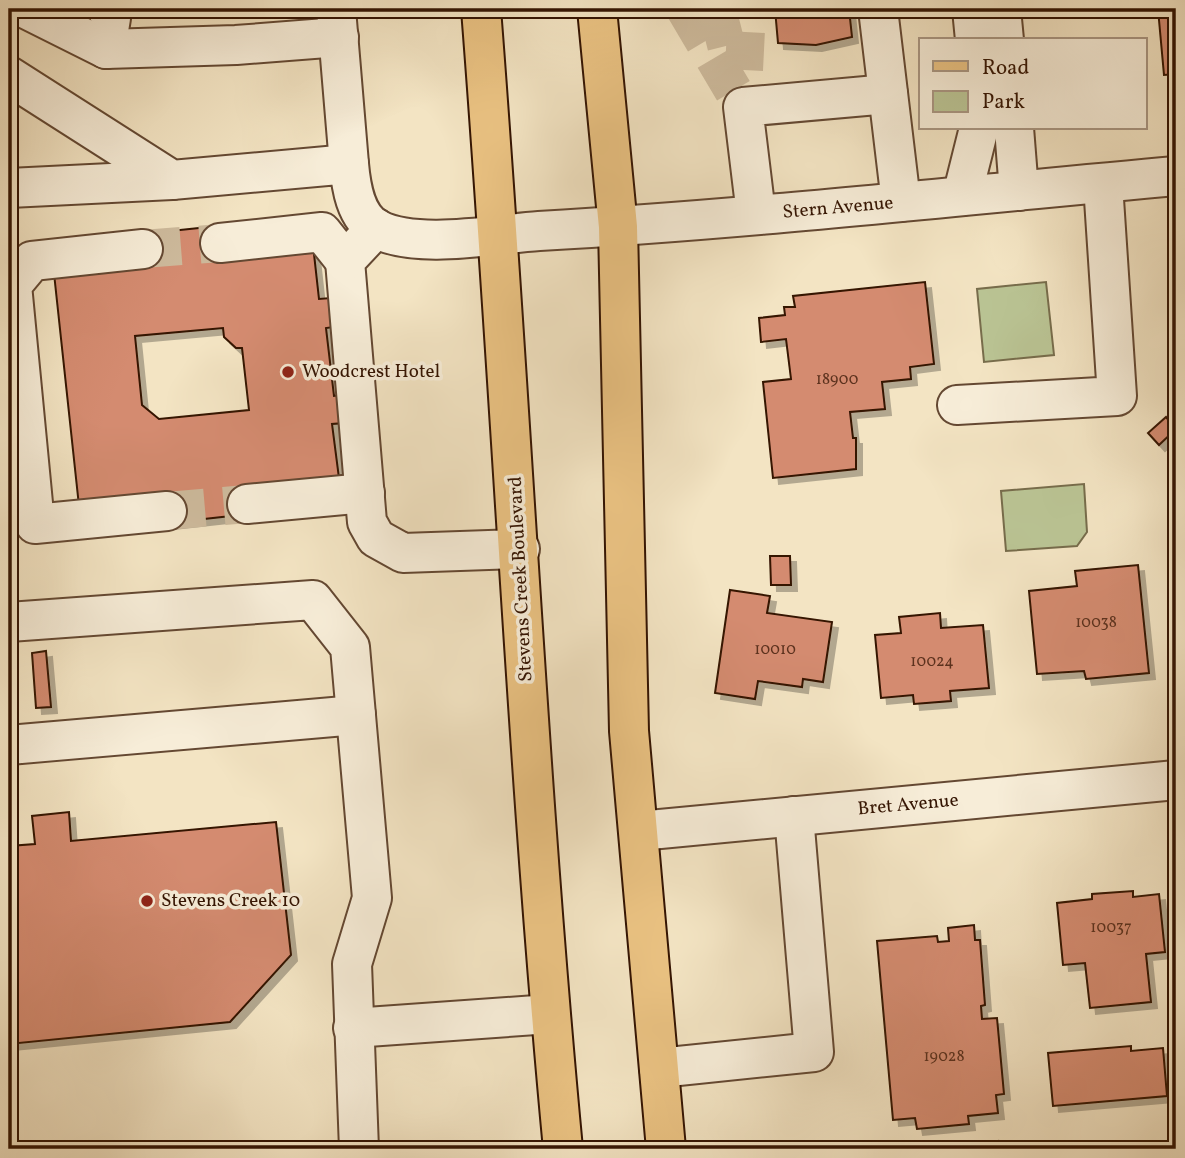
<svg xmlns="http://www.w3.org/2000/svg" width="1185" height="1158" font-family="Vollkorn,serif">
	<style>
		.green { fill: #bac494; stroke: #776c4b; stroke-width: 2 }
		.building { fill: #d48b70; stroke: #341402; stroke-width: 2; fill-rule: evenodd; filter: url(#shadow) }
		.lines { fill: none; stroke-linecap: round; stroke-linejoin: round }
		.minor-tunnel { stroke: #cdba9c; stroke-width: 38; stroke-dasharray: 38 19; stroke-linecap: butt }
		.minor-casing { stroke: #644832; stroke-width: 42 }
		.major-casing { stroke: #341402; stroke-width: 42 }
		.minor { stroke: #f7edd8; stroke-width: 38 }
		.major { stroke: #eac282; stroke-width: 38 }
		.poi-dot { fill: #8f2418; stroke: #f7edd8; stroke-width: 2.5 }
		.labels { text-anchor: middle; dominant-baseline: central; stroke-width: 7; stroke-linejoin: round; paint-order: stroke }
		.number-label { font-size: 16px; fill: #5c321e }
		.street-label { font-size: 19px; fill: #341402; stroke: #f7edd8 }
		.poi-label { font-size: 19px; fill: #341402; stroke: #f7edd8; text-anchor: start }
	</style>
	<defs>
		<filter id="shadow"><feDropShadow dx="6" dy="6" stdDeviation="0" flood-color="#0004"/></filter>
	</defs>
	<rect width="100%" height="100%" fill="#f3e4c3"/>
	<filter id="stains"><feTurbulence type="fractalNoise" baseFrequency=".00286" numOctaves="4"/><feColorMatrix values="0 0 0 0 .2 0 0 0 0 .09 0 0 0 0 .02 0 0 0 .5 -.17"/></filter>
	<radialGradient id="worn" r=".72"><stop offset=".6" stop-color="#630" stop-opacity="0"/><stop offset="1" stop-color="#630" stop-opacity=".3"/></radialGradient>
	<!-- green -->
	<g class="green">
		<path d="M1046 282 1054 355 984 362 977 289Z"/>
		<path d="M1084 484 1087 532 1077 546 1006 551 1001 491Z"/>
	</g>
	<!-- building -->
	<g class="building">
		<path d="M670 9H741L670 16Z"/>
		<path d="M775 9H849L852 37 816 45 778 43Z"/>
		<path d="M1158 9H1176V74L1164 75Z"/>
		<path d="M218 226 312 236 319 299 331 298 334 327 326 328 334 396 342 395 345 423 332 424 339 478 249 514 168 523 79 506 53 264 142 234ZM223 328 224 337 236 348H242L249 410 159 419 142 405 135 336Z"/>
		<path d="M925 282 934 364 910 367 911 379 882 382 885 409 850 412 853 438H856V469L773 478 763 382 791 379 786 339 761 342 759 318 785 315 784 307H795L793 296Z"/>
		<path d="M1166 417 1176 429 1159 445 1148 433Z"/>
		<path d="M770 556H790L791 585H771Z"/>
		<path d="M1138 565 1149 673 1086 679 1084 671 1037 674 1029 591 1077 586 1075 571Z"/>
		<path d="M730 590 770 596 767 613 832 622 823 682 803 679 802 687 758 681 755 699 715 693Z"/>
		<path d="M940 613 941 628 983 625 989 688 950 691 951 701 914 704 913 695 881 698 875 635 901 633 899 617Z"/>
		<path d="M46 651 51 707 36 708 32 653Z"/>
		<path d="M69 812 71 841 276 822 291 955 230 1022 9 1044V846L35 844 32 816Z"/>
		<path d="M1133 891V897L1159 894 1165 952 1146 954 1151 1002 1090 1008 1085 963 1063 965 1057 903 1092 899V894Z"/>
		<path d="M974 925 975 940H980L985 1005 981 1006 982 1019 997 1018 1004 1094 996 1095 998 1113 968 1116 969 1124 917 1129 915 1118 893 1120 877 941 937 936 938 942 949 941 948 928Z"/>
		<path d="M1131 1046V1051L1163 1048 1167 1096 1053 1106 1048 1053Z"/>
		<path d="M999 1141 1016 1149H994Z"/>
	</g>
	<g class="lines">
		<!-- minor-tunnel -->
		<g class="minor-tunnel">
			<path d="M685 9 743 107"/>
			<path d="M717 9 732 68"/>
			<path d="M744 70 747 9"/>
			<path d="M143 249 220 243"/>
			<path d="M167 511 247 504"/>
		</g>
		<!-- minor casing -->
		<g class="minor-casing">
			<g id="minor">
				<path d="M26 9 106 49 236 45 339 37"/>
				<path d="M336 9 349 164"/>
				<path d="M878 9 901 202"/>
				<path d="M972 9 975 40"/>
				<path d="M1001 9 1004 40"/>
				<path d="M106 49 111 18 107 9"/>
				<path d="M9 76 172 180 349 164C351 186 355 217 377 229 417 250 495 234 539 231 752 219 964 195 1176 176"/>
				<path d="M1014 128 1019 191"/>
				<path d="M9 188 172 180"/>
				<path d="M962 196 979 128"/>
				<path d="M756 214 743 107 888 94"/>
				<path d="M376 228 345 261 367 522 376 538 403 553 520 549"/>
				<path d="M220 243 322 232 345 261"/>
				<path d="M143 249 32 261 12 285 35 524 167 511"/>
				<path d="M957 405 1117 396 1103 184"/>
				<path d="M247 504 365 493"/>
				<path d="M9 622 313 600 350 647 372 898 352 964 359 1149"/>
				<path d="M9 745 356 715"/>
				<path d="M639 831 1176 780"/>
				<path d="M353 1028 550 1014"/>
				<path d="M659 1068 814 1052 794 816"/>
			</g>
		</g>
		<!-- major casing -->
		<g class="major-casing">
			<g id="major">
				<path d="M481 9C511 389 527 770 563 1149"/>
				<path d="M597 9 618 227 629 731 666 1149"/>
			</g>
		</g>
		<!-- minor -->
		<use href="#minor" class="minor"/>
		<!-- major -->
		<use href="#major" class="major"/>
	</g>
	<!-- markers -->
	<g class="poi-dot">
		<circle cx="288" cy="372" r="7"/>
		<circle cx="147" cy="901" r="7"/>
	</g>
	<g class="labels">
		<!-- number labels -->
		<g class="number-label">
			<text x="837" y="380">18900</text>
			<text x="1096" y="623">10038</text>
			<text x="775" y="650">10010</text>
			<text x="932" y="662">10024</text>
			<text x="1111" y="928">10037</text>
			<text x="944" y="1057">19028</text>
		</g>
		<!-- street labels -->
		<g class="street-label">
			<text transform="translate(838 208) rotate(-5)">Stern Avenue</text>
			<text transform="translate(521 579) rotate(-93)">Stevens Creek Boulevard</text>
			<text transform="translate(908 805) rotate(-5)">Bret Avenue</text>
		</g>
		<!-- poi labels -->
		<g class="poi-label">
			<text x="302" y="372">Woodcrest Hotel</text>
			<text x="161" y="901">Stevens Creek 10</text>
		</g>
	</g>
	<!-- margin -->
	<rect width="1185" height="1158" fill="none" stroke="#f3e4c3" stroke-width="35"/>
	<rect x="10" y="10" width="1164" height="1137" fill="none" stroke="#341402" stroke-width="3.5"/>
	<rect x="18" y="18" width="1150" height="1123" fill="none" stroke="#341402" stroke-width="2"/>
	<!-- legend -->
	<rect x="919" y="38" width="228" height="91" fill="#f7edd8" stroke="#a99682" stroke-width="2"/>
	<rect x="933" y="61" width="35" height="10" fill="#eac282" stroke="#a99682" stroke-width="2"/>
	<text x="982" y="74" font-size="21" fill="#341402">Road</text>
	<rect x="933" y="91" width="35" height="21" fill="#bac494" stroke="#a99682" stroke-width="2"/>
	<text x="982" y="108" font-size="21" fill="#341402">Park</text>
	<rect width="100%" height="100%" filter="url(#stains)"/>
	<rect width="100%" height="100%" fill="url(#worn)"/>
</svg>
